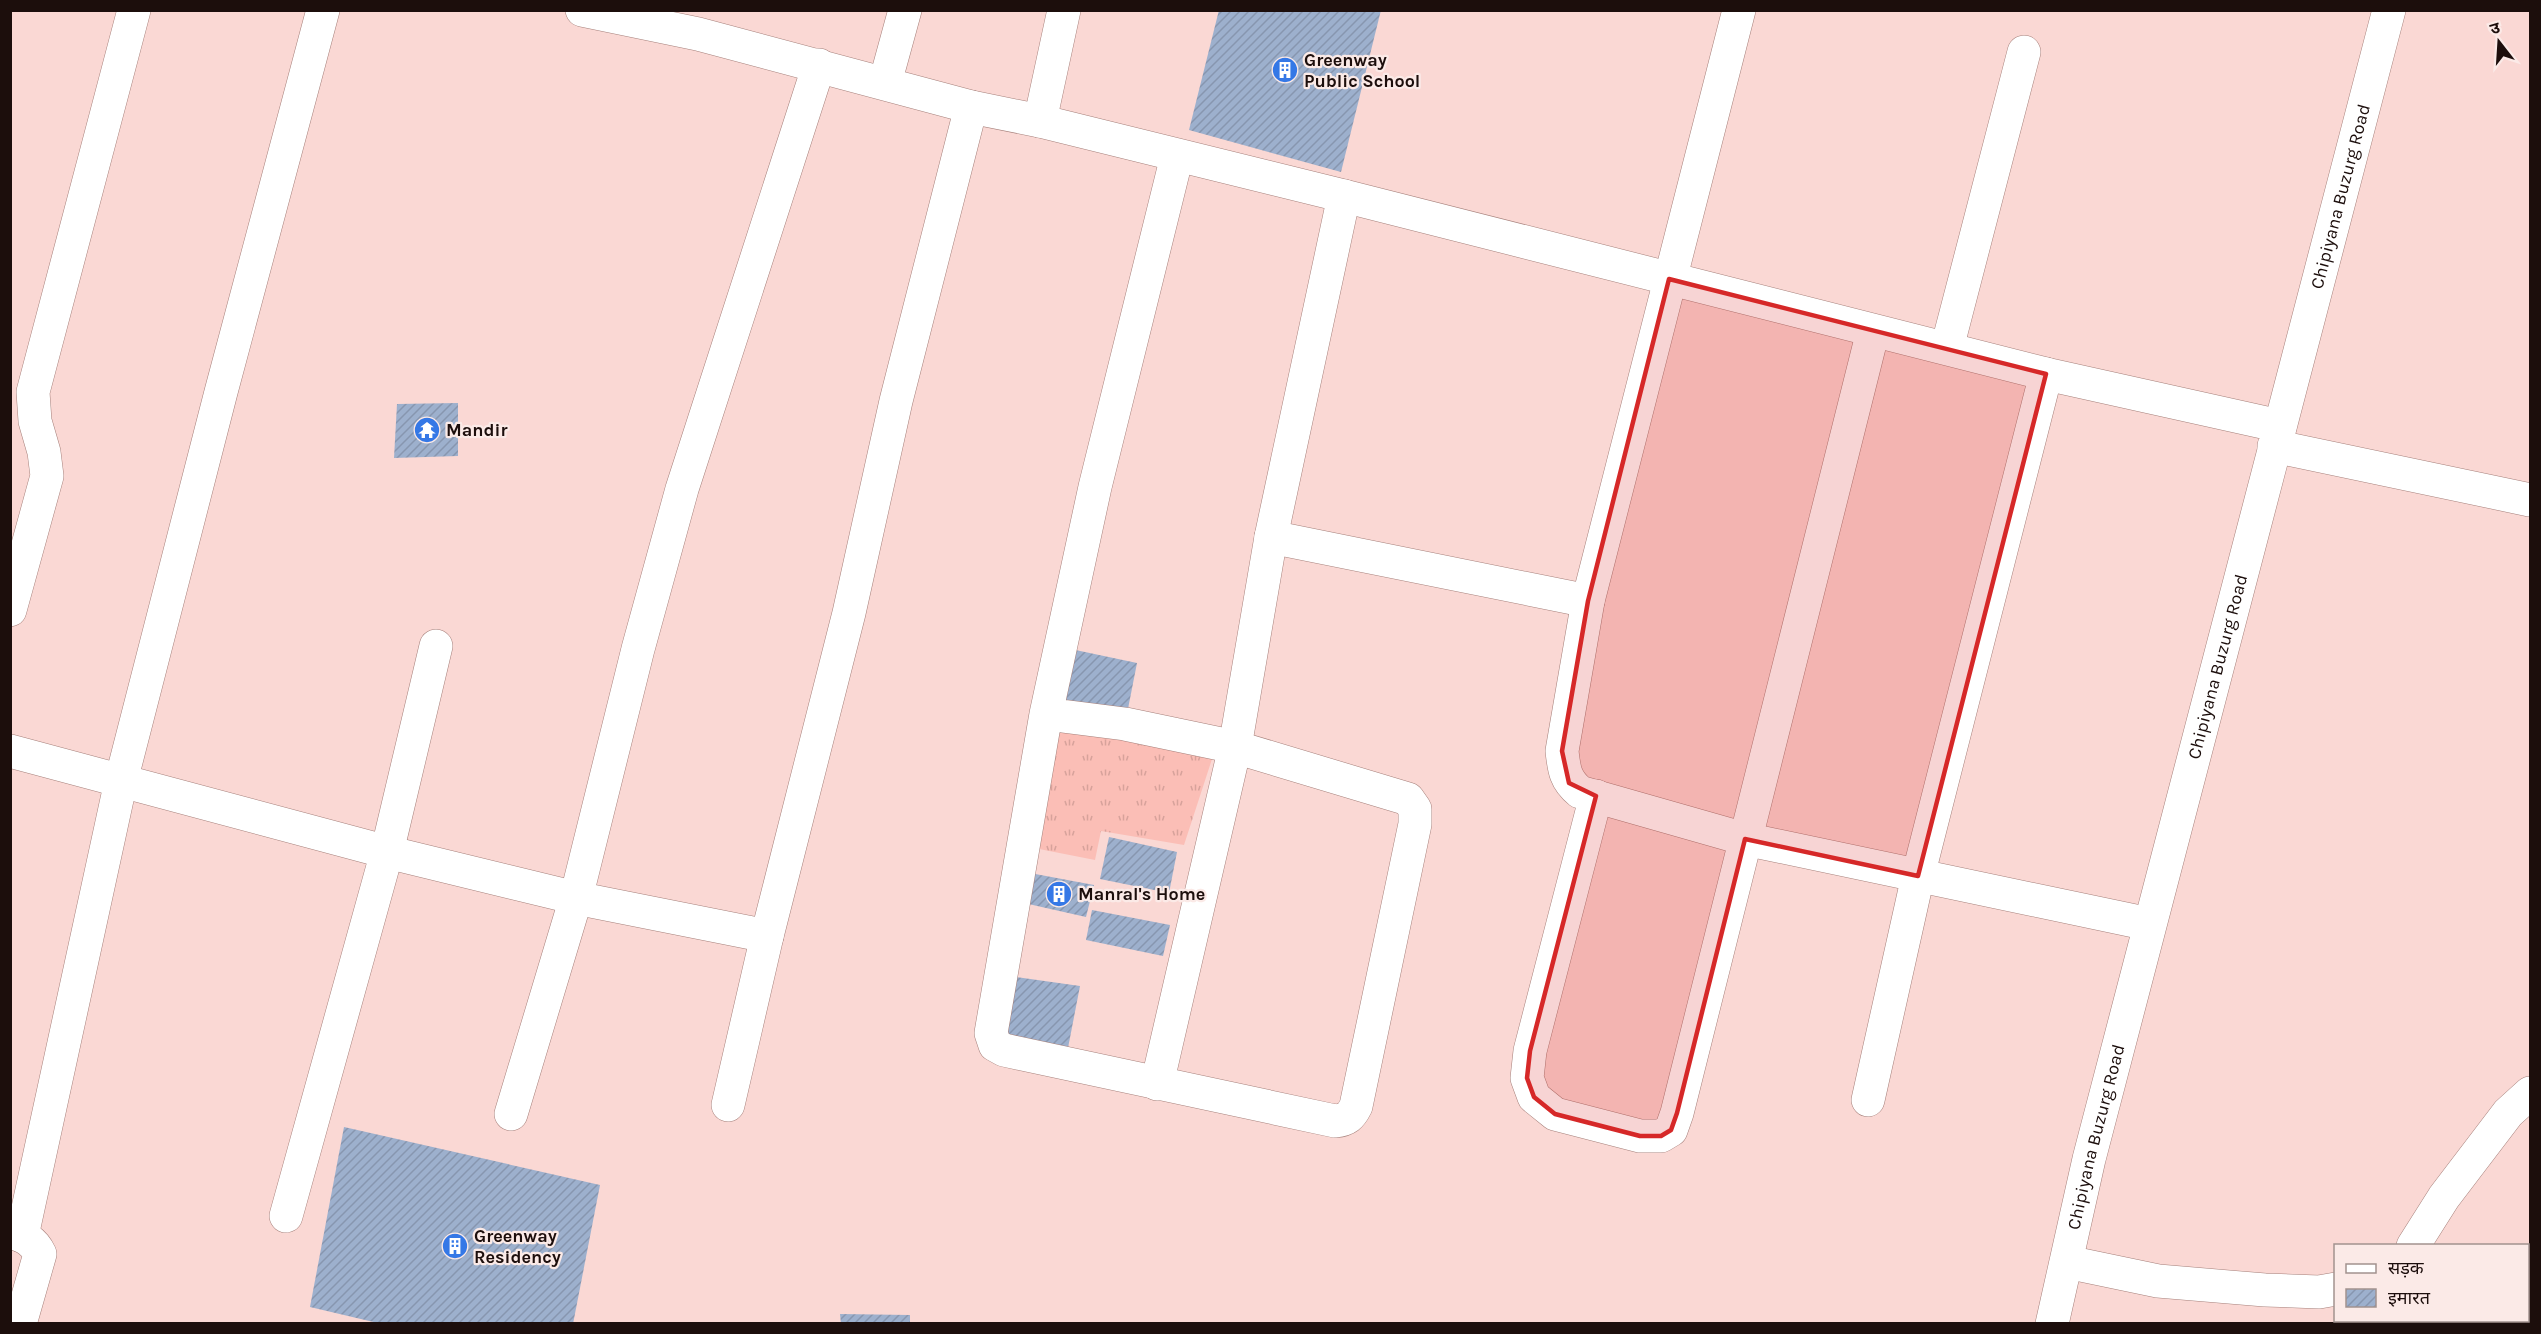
<svg xmlns="http://www.w3.org/2000/svg" width="2541" height="1334" font-family="Karla,'Noto Sans Devanagari',sans-serif">
	<style>
		.grass { fill: url(#grass-tufts) }
		.building { fill: url(#building-hatch) }
		.lines { fill: none; stroke-linecap: round; stroke-linejoin: round }
		.minor-casing { stroke: #a6807b; stroke-width: 34 }
		.minor { stroke: #fff; stroke-width: 33 }
		.marked { fill: #d62828; fill-opacity: 0.2; stroke: #d62828; stroke-width: 4.5; stroke-linejoin: round }
		.labels { text-anchor: middle; dominant-baseline: central; stroke-width: 4.5; stroke-linejoin: round; paint-order: stroke }
		.poi-label { font-size: 18px; font-weight: bold; fill: #1c0e0c; stroke: #fbeae7; text-anchor: start }
		.street-label { font-size: 18px; fill: #1c0e0c; stroke: #fbeae7 }
	</style>
	<defs>
		<pattern id="grass-tufts" width="24" height="20" patternUnits="userSpaceOnUse" patternTransform="scale(1.5)"><rect width="24" height="20" fill="#fbbeb6"/><path d="M3 7l-1-3M5 7V3M7 7l1-3M15 17l-1-3M17 17v-4M19 17l1-3" fill="none" stroke="#d7a29b"/></pattern>
		<pattern id="building-hatch" width="6" height="6" patternUnits="userSpaceOnUse" patternTransform="scale(1.5)"><rect width="6" height="6" fill="#9db0cd"/><path d="M-1 1l2-2M0 6l6-6M5 7l2-2" fill="none" stroke="#8796af"/></pattern>
	</defs>
	<rect width="100%" height="100%" fill="#fad8d4"/>
	<!-- grass -->
	<path class="grass" d="M1051 725 1213 756 1184 845 1101 831 1095 860 1034 848Z"/>
	<!-- building -->
	<g class="building">
		<path d="M1219 10H1381L1341 172 1189 130Z"/>
		<path d="M458 403V456L394 458 397 404Z"/>
		<path d="M1066 648 1137 663 1125 724 1053 710Z"/>
		<path d="M1109 837 1177 852 1169 893 1100 879Z"/>
		<path d="M1030 873 1094 885 1086 917 1024 903Z"/>
		<path d="M1092 910 1170 925 1163 956 1086 940Z"/>
		<path d="M1001 975 1080 986 1068 1048 991 1033Z"/>
		<path d="M344 1127 600 1185 573 1324H382L310 1307Z"/>
		<path d="M840 1314 910 1315V1324H841Z"/>
	</g>
	<g class="lines">
		<!-- minor casing -->
		<g class="minor-casing">
			<g id="minor">
				<path d="M582 10 698 34 971 107 1040 121 1344 196 2046 374 2280 426"/>
				<path d="M1739 10 1588 601 1562 751C1564 769 1565 780 1580 792L1745 839 2149 924"/>
				<path d="M885 83 905 10"/>
				<path d="M1040 121 1064 10"/>
				<path d="M1947 348 2024 52"/>
				<path d="M2274 446 2530 500"/>
				<path d="M1271 537 1588 601"/>
				<path d="M10 610 47 476 44 452 35 421 33 392 134 10"/>
				<path d="M1046 714 1125 724 1235 747 1408 799 1415 809V824L1356 1106C1351 1116 1347 1120 1335 1121L1004 1050 995 1045 991 1033 1046 714 1095 487 1177 156"/>
				<path d="M10 751 387 852 576 898 767 936 849 613 896 401 971 107"/>
				<path d="M1596 796 1530 1051 1527 1078 1534 1097 1555 1114 1640 1136H1661L1671 1130 1677 1113 1873 331"/>
				<path d="M1157 1084 1235 747 1271 537 1344 196"/>
				<path d="M1868 1100 1918 876 2046 374"/>
				<path d="M728 1105 767 936"/>
				<path d="M511 1114 576 898 638 649 682 489 819 65"/>
				<path d="M286 1216 387 852 436 646"/>
				<path d="M10 1232C24 1236 34 1241 40 1254L20 1324"/>
				<path d="M22 1236 121 781 221 392 323 10"/>
				<path d="M2413 1246 2444 1197 2508 1113 2530 1093"/>
				<path d="M2067 1262 2158 1281 2265 1290 2319 1292 2336 1289"/>
				<path id="s1" d="M2052 1324 2089 1159 2389 10"/>
			</g>
		</g>
		<!-- minor -->
		<use href="#minor" class="minor"/>
	</g>
	<!-- marked area -->
	<path class="marked" d="M1669 279 2046 374 1918 876 1745 839 1677 1113 1671 1130 1661 1136H1640L1555 1114 1534 1097 1527 1078 1530 1051 1596 796 1569 783 1562 751 1588 601Z"/>
	<!-- icons -->
	<defs>
		<g id="building-disc" transform="scale(1.35)"><circle r="9.5" fill="#3578e6" stroke="#fbeae7"/><path d="M-4-6H4V6H1V3H-1V6H-4ZM-2.5-4.3h1.7v1.8h-1.7ZM.8-4.3h1.7v1.8H.8ZM-2.5-1h1.7V.8h-1.7ZM.8-1h1.7V.8H.8Z" fill="#fff"/></g>
		<g id="temple-disc" transform="scale(1.35)"><circle r="9.5" fill="#3578e6" stroke="#fbeae7"/><path d="M0-6L5-2H3V0L6.5 2.5H4V6H1.5V3h-3V6H-4V2.5H-6.5L-3 0V-2H-5Z" fill="#fff"/></g>
	</defs>
	<g fill-rule="evenodd">
		<use href="#building-disc" x="1285" y="70"/>
		<use href="#temple-disc" x="427" y="430"/>
		<use href="#building-disc" x="1059" y="894"/>
		<use href="#building-disc" x="455" y="1246"/>
	</g>
	<g class="labels">
		<!-- poi labels -->
		<g class="poi-label">
			<text x="1304" y="60">Greenway<tspan x="1304" dy="21">Public School</tspan></text>
			<text x="446" y="430">Mandir</text>
			<text x="1078" y="894">Manral's Home</text>
			<text x="474" y="1236">Greenway<tspan x="474" dy="21">Residency</tspan></text>
		</g>
		<!-- street labels -->
		<g class="street-label">
			<text stroke="none"><textPath href="#s1" startOffset="1164">Chipiyana Buzurg Road</textPath></text>
			<text stroke="none"><textPath href="#s1" startOffset="678">Chipiyana Buzurg Road</textPath></text>
			<text stroke="none"><textPath href="#s1" startOffset="192">Chipiyana Buzurg Road</textPath></text>
		</g>
	</g>
	<!-- border -->
	<rect width="2541" height="1334" fill="none" stroke="#1c0e0c" stroke-width="24"/>
	<!-- legend -->
	<rect x="2334" y="1244" width="195" height="78" fill="#fbeae7" stroke="#a2928f" stroke-width="1.5"/>
	<rect x="2346" y="1264" width="30" height="9" fill="#ffffff" stroke="#a2928f" stroke-width="1.5"/>
	<text x="2388" y="1274" font-size="18" fill="#1c0e0c">सड़क</text>
	<rect x="2346" y="1289" width="30" height="18" fill="url(#building-hatch)" stroke="#a2928f" stroke-width="1.5"/>
	<text x="2388" y="1304" font-size="18" fill="#1c0e0c">इमारत</text>
	<!-- north arrow -->
	<g transform="translate(2499 42) rotate(343)" stroke="#fbeae7" stroke-width="4.5" paint-order="stroke">
	<path d="M0-4.5L10 22L0 15L-10 22Z" fill="#1c0e0c"/>
	<text y="-9" font-size="16" font-weight="bold" text-anchor="middle" fill="#1c0e0c">उ</text>
	</g>
</svg>
